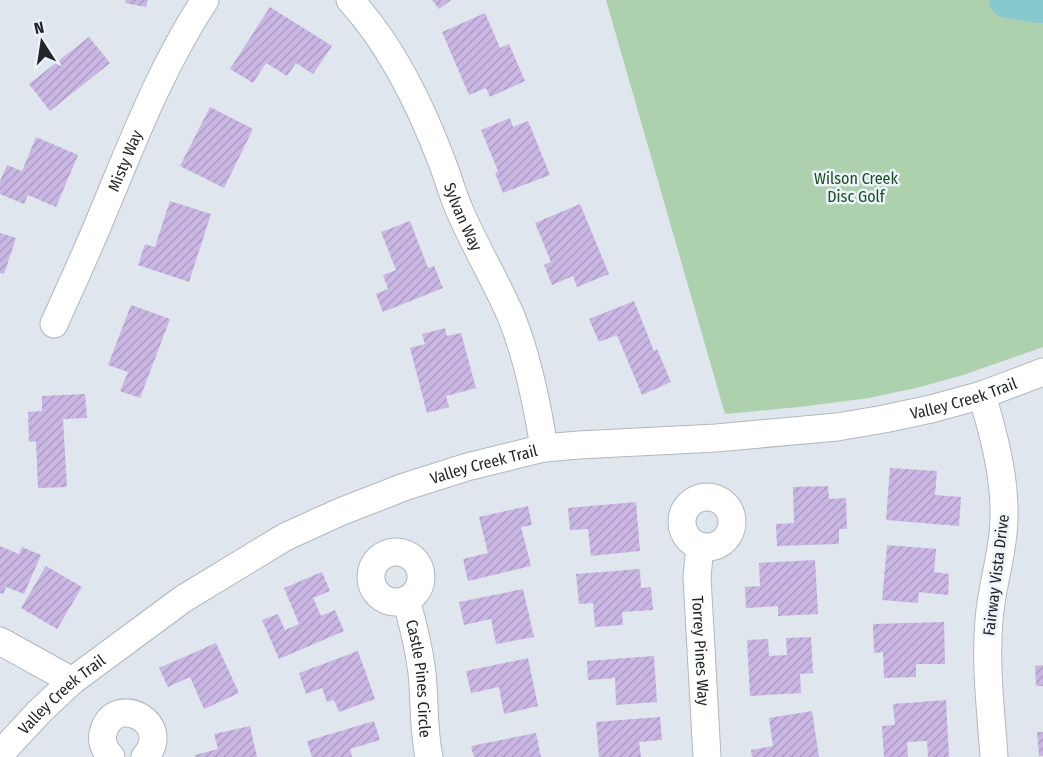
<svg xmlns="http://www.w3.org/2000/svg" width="1043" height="757" font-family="'Fira Sans Condensed',sans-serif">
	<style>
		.green { fill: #acd1ac }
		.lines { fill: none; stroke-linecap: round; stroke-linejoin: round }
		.river { stroke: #88c9d0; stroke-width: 36 }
		.building { fill: url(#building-hatch) }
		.minor-casing { stroke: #b1b8be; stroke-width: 29 }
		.minor { stroke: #fff; stroke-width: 27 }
		.labels { text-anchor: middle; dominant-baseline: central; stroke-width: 5; stroke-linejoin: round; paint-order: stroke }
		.street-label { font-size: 16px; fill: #232628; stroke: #ecf3fa }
		.park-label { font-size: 16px; fill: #1b5121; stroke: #ecf3fa }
	</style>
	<defs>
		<pattern id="building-hatch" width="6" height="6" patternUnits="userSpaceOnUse" patternTransform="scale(1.5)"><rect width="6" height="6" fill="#c9b6e3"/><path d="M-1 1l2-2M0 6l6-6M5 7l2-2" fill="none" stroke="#ac9cc3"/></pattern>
	</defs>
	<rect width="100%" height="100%" fill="#dfe6ed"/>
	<!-- green -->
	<path class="green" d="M606 0H1043V347L963 375 920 387 869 398 799 407 725 414Z"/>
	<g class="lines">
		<!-- river -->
		<path class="river" d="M1007 0 1037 5H1043"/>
	</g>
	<!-- building -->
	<g class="building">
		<path d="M126 0H148L146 7 125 3Z"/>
		<path d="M432 0H451L439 9Z"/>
		<path d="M270 7 332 46 313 74 296 63 287 76 266 63 253 83 230 69Z"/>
		<path d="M485 13 500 48 509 44 525 81 490 97 486 88 469 95 442 32Z"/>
		<path d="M89 37 110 63 50 111 29 84Z"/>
		<path d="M210 107 253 129 224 188 180 166Z"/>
		<path d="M510 118 513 127 528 121 550 175 503 193 495 173 498 171 481 130Z"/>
		<path d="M36 137 78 155 56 207 28 195 24 204 0 194V181L7 165 22 171Z"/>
		<path d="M170 201 211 214 189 282 138 265 145 244 155 247Z"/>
		<path d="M580 204 609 274 577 287 573 276 552 285 544 265 551 262 535 223Z"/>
		<path d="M410 221 428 268 434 266 443 288 383 312 376 294 388 289 383 275 396 270 381 232Z"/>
		<path d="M0 233 16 238 4 274 0 273Z"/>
		<path d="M634 301 654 351 657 349 671 382 642 395 617 335 599 342 589 319Z"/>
		<path d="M131 305 170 319 140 398 120 391 128 372 108 365Z"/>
		<path d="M445 328 447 336 461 333 476 388 446 396 449 407 427 413 410 348 425 344 422 334Z"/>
		<path d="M85 394 87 418 63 419 67 487 38 488 36 441 29 442 28 412 42 411V396Z"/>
		<path d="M890 468 937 471 935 495 961 497 959 526 886 520Z"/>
		<path d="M828 486 829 499 846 498 847 529H839V544L777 546 776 524 794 523 793 487Z"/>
		<path d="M636 502 640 551 591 556 588 529 570 530 568 508Z"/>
		<path d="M528 506 532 525 521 527 531 566 468 581 463 559 488 553 479 517Z"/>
		<path d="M887 545 936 549 934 572 949 574 948 595 919 592 918 603 882 600Z"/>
		<path d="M0 546 19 554 22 547 41 555 24 594 6 587 3 594 0 593Z"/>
		<path d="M815 560 818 614 778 616V606L746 608 745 587 760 586 759 563Z"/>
		<path d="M46 566 82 587 57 629 21 608Z"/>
		<path d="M640 569 641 588 651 587 653 610 622 612 623 625 595 627 593 603 579 604 576 574Z"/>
		<path d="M322 572 330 591 313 598 321 616 335 610 344 631 279 659 262 620 278 614 285 630 299 624 284 588Z"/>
		<path d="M523 589 534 637 496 644 491 619 464 625 459 602Z"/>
		<path d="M944 622 945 664H916V677L884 678 883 652 874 653 873 624Z"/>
		<path d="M811 637 813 673 800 674 801 693 750 696 747 640 768 639 769 656 787 655 786 638Z"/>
		<path d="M216 643 239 693 204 709 190 677 168 687 159 668Z"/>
		<path d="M358 651 375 699 339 712 334 700 327 702 322 688 306 694 299 673Z"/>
		<path d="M654 656 657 702 616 705 615 678 588 680 587 661Z"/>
		<path d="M528 658 538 706 504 714 499 687 471 693 466 671Z"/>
		<path d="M1043 665V686H1036L1035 666Z"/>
		<path d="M946 700 949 757H928L927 741 907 742 908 757H884L882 726 895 725 893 704Z"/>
		<path d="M812 711 819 757H752L751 750 773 746 769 718Z"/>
		<path d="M660 717 662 740 639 742 641 757H599L596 722Z"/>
		<path d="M374 721 380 740 350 749 352 757H312L307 741Z"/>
		<path d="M250 726 257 757H195V755L218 749 214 734Z"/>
		<path d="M1037 732H1043V756H1039Z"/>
		<path d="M536 733 541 757H474L471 746Z"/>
	</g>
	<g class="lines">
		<!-- minor casing -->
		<g class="minor-casing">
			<g id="minor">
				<path id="s1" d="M350 0C392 46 420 104 442 162 448 177 452 193 459 209 474 245 495 279 511 316 528 358 537 403 544 448"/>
				<path id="s2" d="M54 324C70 288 87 252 102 215 133 141 161 67 205 0"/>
				<path d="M982 395C995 439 1008 487 1003 534 1000 563 991 591 989 620 985 665 991 712 994 757"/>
				<circle cx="707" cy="522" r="25"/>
				<path id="s3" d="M700 546 697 577 707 757"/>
				<circle cx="396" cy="577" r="25"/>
				<path id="s4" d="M406 600C413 624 419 648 422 673 425 702 423 728 429 757"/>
				<path d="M0 641 72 681"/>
				<path id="s5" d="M0 754 40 711 72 681 183 599 285 537 340 512 404 487 467 467 544 448 579 445 716 438 837 427 884 419 931 409 982 395 1043 372"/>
				<path d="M111 757C104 749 100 741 104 730 116 693 174 723 145 757"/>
			</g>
		</g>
		<!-- minor -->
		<use href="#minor" class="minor"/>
	</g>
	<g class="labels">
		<!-- street labels -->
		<g class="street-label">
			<text stroke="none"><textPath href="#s2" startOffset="178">Misty Way</textPath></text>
			<text stroke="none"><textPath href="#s1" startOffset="246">Sylvan Way</textPath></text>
			<text stroke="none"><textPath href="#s5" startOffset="1058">Valley Creek Trail</textPath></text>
			<text stroke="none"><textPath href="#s5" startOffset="572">Valley Creek Trail</textPath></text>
			<text transform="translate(996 575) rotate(-83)">Fairway Vista Drive</text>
			<text stroke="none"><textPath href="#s3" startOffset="105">Torrey Pines Way</textPath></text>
			<text stroke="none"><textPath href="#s4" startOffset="80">Castle Pines Circle</textPath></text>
			<text stroke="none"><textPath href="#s5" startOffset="86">Valley Creek Trail</textPath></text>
		</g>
		<!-- park labels -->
		<g class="park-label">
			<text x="856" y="178">Wilson Creek<tspan x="856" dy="18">Disc Golf</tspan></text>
		</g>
	</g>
	<!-- north arrow -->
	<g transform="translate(42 42) rotate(348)" stroke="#ecf3fa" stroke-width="4.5" paint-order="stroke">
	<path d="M0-4.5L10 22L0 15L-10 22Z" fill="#232628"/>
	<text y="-9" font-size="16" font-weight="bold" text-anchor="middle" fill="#232628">N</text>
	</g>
</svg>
